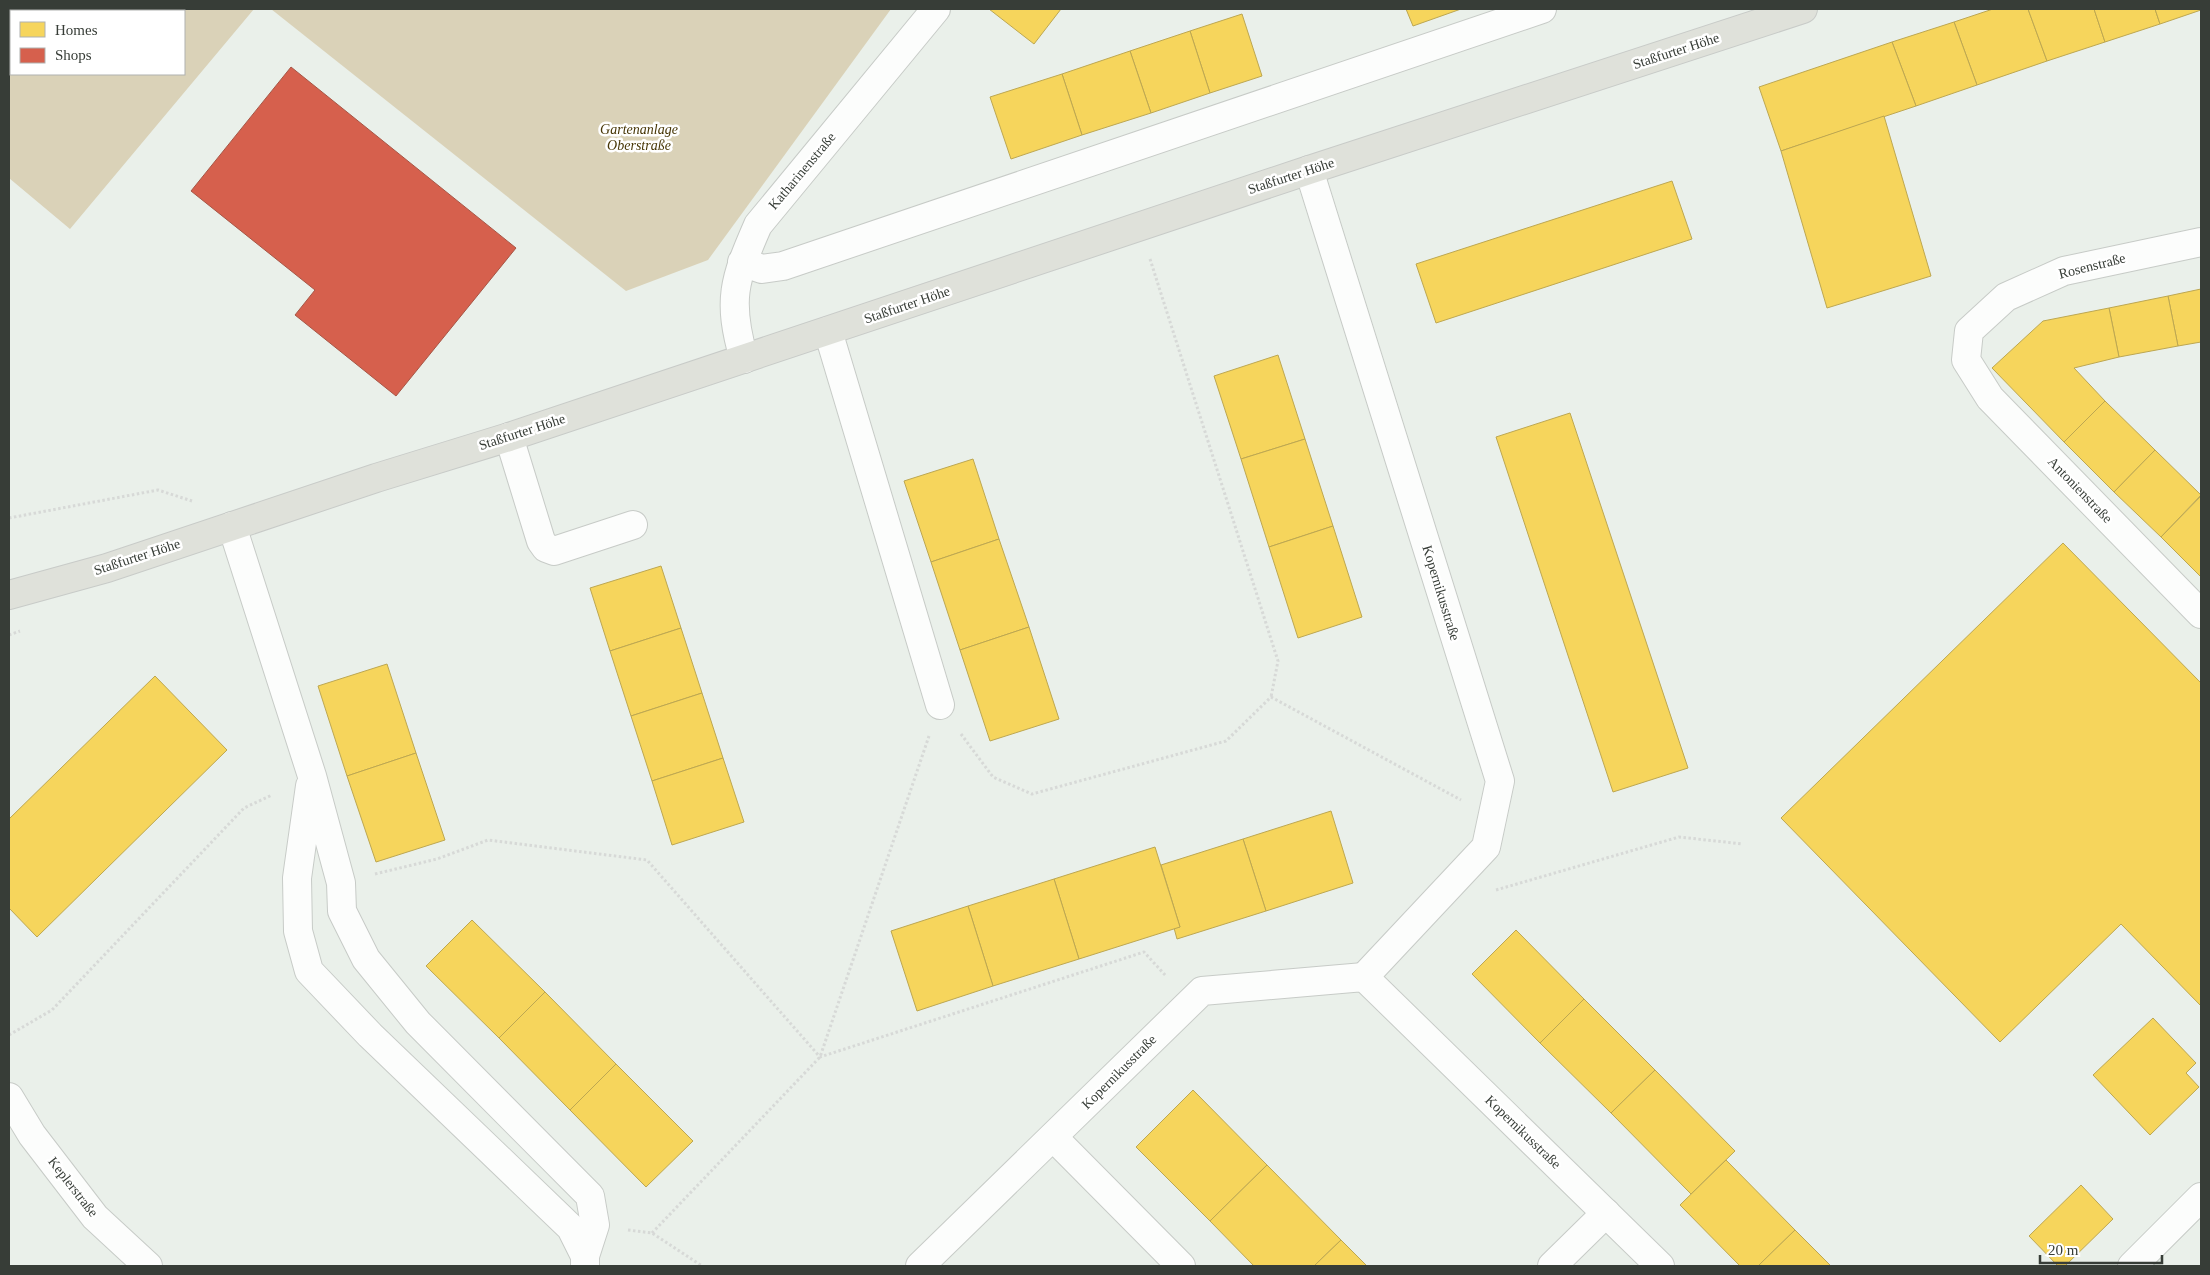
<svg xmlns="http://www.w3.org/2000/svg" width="2210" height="1275" font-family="Georgia,serif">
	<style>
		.green { fill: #dad2b8; fill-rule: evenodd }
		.homes { fill: #f6d55c; stroke: #bda751 }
		.shops { fill: #d6604d; stroke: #a65646 }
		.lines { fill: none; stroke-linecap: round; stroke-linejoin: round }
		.minor-casing { stroke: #c7cbc7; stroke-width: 30 }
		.major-casing { stroke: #c8cbc8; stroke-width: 30 }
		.path { stroke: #d7d9d7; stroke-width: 3; stroke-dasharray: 2.5 2.5; stroke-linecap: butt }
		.minor { stroke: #fcfdfc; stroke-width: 28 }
		.major { stroke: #dfe1da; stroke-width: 28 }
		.labels { text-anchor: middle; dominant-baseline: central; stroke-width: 5; stroke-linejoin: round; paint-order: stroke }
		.street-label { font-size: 14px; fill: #373d37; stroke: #fff }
		.park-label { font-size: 14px; font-style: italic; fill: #473606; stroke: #fff }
	</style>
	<rect width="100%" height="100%" fill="#eaf0ea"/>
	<!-- green -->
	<g class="green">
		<path d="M9 9H254L70 229 9 178ZM11 11H184V74H11Z"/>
		<path d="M271 9H891L708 260 626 291Z"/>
	</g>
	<!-- homes -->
	<g class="homes">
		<path d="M989 9H1061L1034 44Z"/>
		<path d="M1406 9H1461L1413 26Z"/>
		<path d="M1993 9H2028L2047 61 1977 85 1954 22Z"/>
		<path d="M2028 9H2094L2105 42 2047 61Z"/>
		<path d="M2094 9H2155L2160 24 2105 42Z"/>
		<path d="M2155 9H2201V10L2160 24Z"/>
		<path d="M1242 14 1262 76 1210 93 1190 31Z"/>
		<path d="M1954 22 1977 85 1916 106 1892 42Z"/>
		<path d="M1190 31 1210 93 1151 113 1130 51Z"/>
		<path d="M1892 42 1916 106 1781 151 1759 87Z"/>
		<path d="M1130 51 1151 113 1082 135 1062 74Z"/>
		<path d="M1062 74 1082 135 1011 159 990 97Z"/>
		<path d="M1884 116 1931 276 1827 308 1781 151Z"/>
		<path d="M1672 181 1692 239 1436 323 1416 264Z"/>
		<path d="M2201 289V342L2178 346 2168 296Z"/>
		<path d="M2168 296 2178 346 2119 357 2109 308Z"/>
		<path d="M2109 308 2119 357 2074 368 2105 401 2064 442 1992 368 2043 321Z"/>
		<path d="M1278 355 1305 439 1241 459 1214 376Z"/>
		<path d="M2105 401 2155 450 2114 492 2064 442Z"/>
		<path d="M1570 413 1688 768 1613 792 1496 437Z"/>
		<path d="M1305 439 1333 526 1269 547 1241 459Z"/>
		<path d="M2155 450 2201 495 2161 537 2114 492Z"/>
		<path d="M973 459 999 539 931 562 904 481Z"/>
		<path d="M2201 496V577L2161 537Z"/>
		<path d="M1333 526 1362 617 1298 638 1269 547Z"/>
		<path d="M999 539 1029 627 960 650 931 562Z"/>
		<path d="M2063 543 2201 683V1006L2121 924 2000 1042 1781 818Z"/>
		<path d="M661 566 681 628 610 651 590 588Z"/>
		<path d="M1029 627 1059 719 990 741 960 650Z"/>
		<path d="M681 628 702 693 631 716 610 651Z"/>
		<path d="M387 664 416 753 347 776 318 686Z"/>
		<path d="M155 676 227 750 37 937 9 908V819Z"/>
		<path d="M702 693 723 758 652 781 631 716Z"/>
		<path d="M416 753 445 840 376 862 347 776Z"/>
		<path d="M723 758 744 822 672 845 652 781Z"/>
		<path d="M1331 811 1353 883 1266 911 1243 839Z"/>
		<path d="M1243 839 1266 911 1177 939 1174 928 1180 927 1161 865Z"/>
		<path d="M1155 847 1180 927 1079 959 1054 879Z"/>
		<path d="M1054 879 1079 959 993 986 968 906Z"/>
		<path d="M968 906 993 986 917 1011 891 931Z"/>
		<path d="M472 920 545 992 499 1038 426 966Z"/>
		<path d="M1516 930 1584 999 1540 1043 1472 974Z"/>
		<path d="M545 992 616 1064 570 1110 499 1038Z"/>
		<path d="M1584 999 1655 1070 1611 1113 1540 1043Z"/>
		<path d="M2153 1018 2196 1063 2186 1073 2199 1087 2150 1135 2093 1075Z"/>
		<path d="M616 1064 693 1141 646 1187 570 1110Z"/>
		<path d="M1655 1070 1735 1151 1691 1194 1611 1113Z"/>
		<path d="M1193 1090 1267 1165 1210 1221 1136 1147Z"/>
		<path d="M1726 1160 1795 1230 1758 1266H1740L1680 1205Z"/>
		<path d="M1267 1165 1341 1240 1314 1266H1254L1210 1221Z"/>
		<path d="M2081 1185 2113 1219 2065 1266H2058L2029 1236Z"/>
		<path d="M1795 1230 1831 1266H1758Z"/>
		<path d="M1341 1240 1367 1266H1314Z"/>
	</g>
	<!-- shops -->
	<path class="shops" d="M291 67 516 248 396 396 295 315 315 290 191 191Z"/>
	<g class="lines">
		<!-- minor casing -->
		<g class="minor-casing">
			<g id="minor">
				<path d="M1309 170 1500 781 1486 847 1364 977"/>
				<path d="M2201 242 2064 271 2006 297 1969 331 1966 360 1990 398 2201 614"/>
				<path d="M742 262 762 269 783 266 1542 9"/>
				<path d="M828 331 940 705"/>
				<path d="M744 359C727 300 734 280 758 225L936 9"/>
				<path d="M509 437 541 541 546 548 554 551 633 525"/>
				<path d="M232 526 312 776 341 883 342 911 366 959 418 1023 590 1196 595 1225 585 1256"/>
				<path d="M310 786 297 878 298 931 309 971 370 1035 571 1228 585 1256V1266"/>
				<path d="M9 1097 32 1135 95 1217 148 1266"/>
				<path d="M1053 1137 1181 1266"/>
				<path d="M920 1266 1202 991 1364 977 1660 1266"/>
				<path d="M1552 1266 1606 1213"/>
				<path d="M2132 1266 2201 1197"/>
			</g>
		</g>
		<!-- major casing -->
		<g class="major-casing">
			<path id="major" d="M9 595 107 568 376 478 509 437 1309 170 1803 9"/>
		</g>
		<!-- path -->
		<g class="path">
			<path d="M1150 259 1278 661 1271 697"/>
			<path d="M9 518 158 490 192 501"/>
			<path d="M9 635 20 631"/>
			<path d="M961 734 993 777 1032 794 1226 741 1271 697 1461 800"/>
			<path d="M375 874 437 859 488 840 647 860 820 1057 1144 952 1166 976"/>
			<path d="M1496 890 1679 837 1743 844"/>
			<path d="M9 1035 52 1010 244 808 272 795"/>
			<path d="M628 1230 652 1233 702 1266"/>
			<path d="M652 1233 820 1057 929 736"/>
		</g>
		<!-- minor -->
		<use href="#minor" class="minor"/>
		<!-- major -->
		<use href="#major" class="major"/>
	</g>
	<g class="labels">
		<!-- street labels -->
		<g class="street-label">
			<text transform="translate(1676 51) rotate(-18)">Staßfurter Höhe</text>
			<text transform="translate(802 171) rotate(-50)">Katharinenstraße</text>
			<text transform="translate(1291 176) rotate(-18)">Staßfurter Höhe</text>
			<text transform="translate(2092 266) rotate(-14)">Rosenstraße</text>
			<text transform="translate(907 305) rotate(-19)">Staßfurter Höhe</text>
			<text transform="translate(522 432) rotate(-18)">Staßfurter Höhe</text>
			<text transform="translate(2080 490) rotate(46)">Antonienstraße</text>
			<text transform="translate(137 557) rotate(-18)">Staßfurter Höhe</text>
			<text transform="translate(1441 593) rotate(73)">Kopernikusstraße</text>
			<text transform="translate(1119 1072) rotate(-45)">Kopernikusstraße</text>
			<text transform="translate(1523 1132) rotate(44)">Kopernikusstraße</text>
			<text transform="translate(73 1187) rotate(52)">Keplerstraße</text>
		</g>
		<!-- park labels -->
		<g class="park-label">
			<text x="639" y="129">Gartenanlage<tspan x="639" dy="16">Oberstraße</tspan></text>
		</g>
	</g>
	<!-- border -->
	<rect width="2210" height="1275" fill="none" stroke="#373d37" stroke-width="20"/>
	<!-- legend -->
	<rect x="10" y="10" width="175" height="65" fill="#ffffff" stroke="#afb1af"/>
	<rect x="20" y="22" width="25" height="15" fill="#f6d55c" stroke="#afb1af"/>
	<text x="55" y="35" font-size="15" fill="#373d37">Homes</text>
	<rect x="20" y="48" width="25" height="15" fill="#d6604d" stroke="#afb1af"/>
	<text x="55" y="60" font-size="15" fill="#373d37">Shops</text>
	<!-- scale -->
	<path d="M2040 1255v8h122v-8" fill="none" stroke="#373d37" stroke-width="2.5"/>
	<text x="2048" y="1255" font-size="15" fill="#373d37" stroke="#ffffff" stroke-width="4" paint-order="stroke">20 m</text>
</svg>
